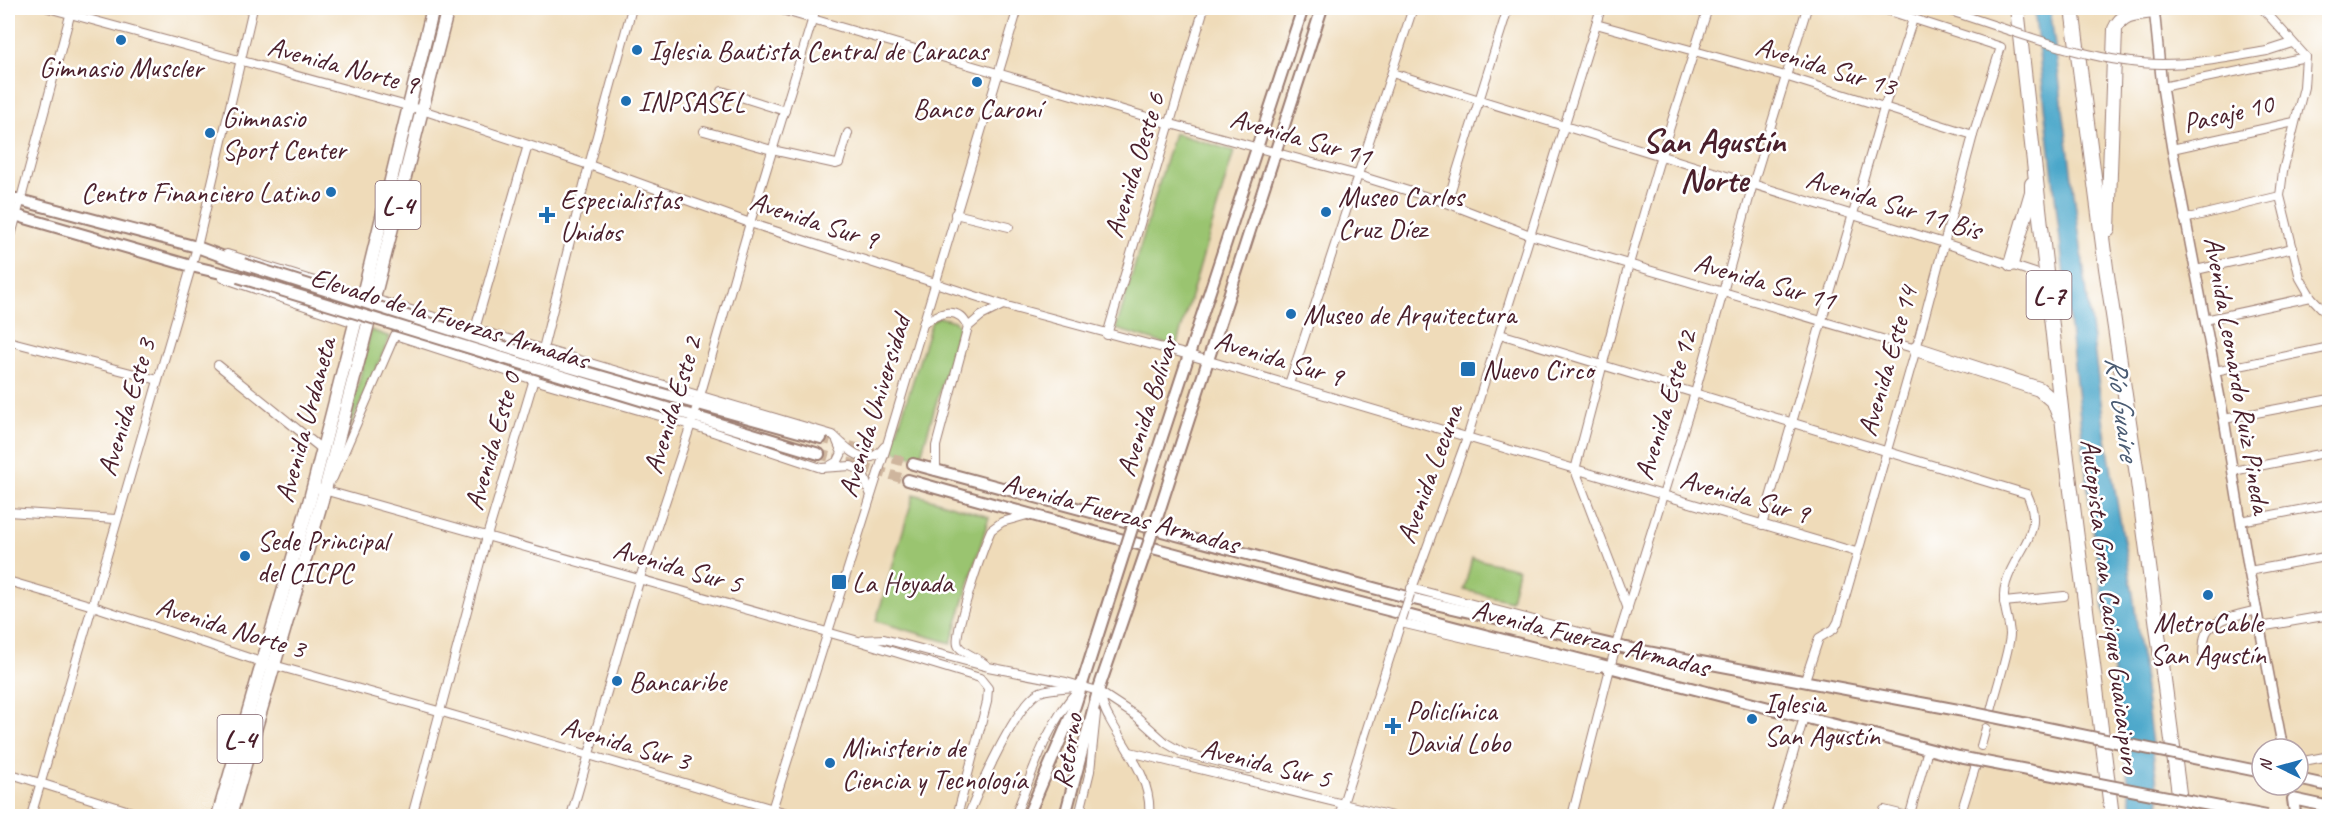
<svg xmlns="http://www.w3.org/2000/svg" width="2337" height="824" font-family="Caveat,sans-serif">
	<style>
		.green { fill: #9ac470; stroke: #72724e; stroke-width: 1.5 }
		.water { fill: #4ca7ca; stroke: #4b637a; stroke-width: 1.5 }
		.lines { fill: none; stroke-linecap: round; stroke-linejoin: round }
		.tertiary-tunnel { stroke: #ceb59d; stroke-width: 9; stroke-dasharray: 9 4.5; stroke-linecap: butt }
		.secondary-tunnel { stroke: #ceb59d; stroke-width: 10; stroke-dasharray: 10 5; stroke-linecap: butt }
		.minor-casing { stroke: #9c7d72; stroke-width: 10 }
		.tertiary-casing { stroke: #9c7d72; stroke-width: 12 }
		.secondary-casing { stroke: #9c7d72; stroke-width: 14 }
		.primary-casing { stroke: #9c7d72; stroke-width: 15 }
		.motorway-casing { stroke: #9c7d72; stroke-width: 16 }
		.minor { stroke: #fff; stroke-width: 8 }
		.tertiary { stroke: #fff; stroke-width: 9 }
		.secondary { stroke: #fff; stroke-width: 10 }
		.primary { stroke: #fff; stroke-width: 12 }
		.motorway { stroke: #fff; stroke-width: 14 }
		.minor-bridge-casing { stroke: #9c7d72; stroke-width: 10; stroke-linecap: butt }
		.secondary-bridge-casing { stroke: #9c7d72; stroke-width: 14; stroke-linecap: butt }
		.minor-bridge { stroke: #fff; stroke-width: 8 }
		.secondary-bridge { stroke: #fff; stroke-width: 10 }
		.poi-dot { fill: #1f6fb2; stroke: #fff; stroke-width: 2 }
		.labels { text-anchor: middle; dominant-baseline: central; stroke-width: 5; stroke-linejoin: round; paint-order: stroke }
		.shield { fill: #fff; stroke: #80626b; stroke-width: 1.5 }
		.shield-label { font-size: 27px; font-weight: bold; fill: #4a1f2b }
		.poi-label { font-size: 28px; fill: #4a1f2b; stroke: #fff; text-anchor: start }
		.street-label { font-size: 28px; fill: #4a1f2b; stroke: #fff }
		.water-label { font-size: 30px; font-style: italic; fill: #4b5c73; stroke: #fff }
		.district-label { font-size: 34px; font-weight: bold; fill: #4a1f2b; stroke: #fff }
	</style>
	<rect width="100%" height="100%" fill="#fff"/>
	<filter id="ink" filterUnits="userSpaceOnUse"><feTurbulence type="fractalNoise" baseFrequency=".0167" numOctaves="2"/><feDisplacementMap in="SourceGraphic" scale="12" xChannelSelector="R" yChannelSelector="G"/><feConvolveMatrix kernelMatrix="1 2 1 2 8 2 1 2 1" color-interpolation-filters="sRGB"/></filter>
	<filter id="wash" filterUnits="userSpaceOnUse"><feTurbulence type="fractalNoise" baseFrequency=".008" numOctaves="4" result="noise"/><feDisplacementMap in="SourceGraphic" scale="24" xChannelSelector="R" yChannelSelector="G"/><feGaussianBlur stdDeviation="1.35" result="paint"/><feColorMatrix in="noise" values="0 0 0 0 0 0 0 0 0 0 0 0 0 0 0 0 0 1.4 0 .05"/><feComposite in="paint" operator="in"/></filter>
	<g filter="url(#wash)">
		<rect width="100%" height="100%" fill="#efdbb9"/>
		<!-- green -->
		<g class="green">
			<path d="M1174 133 1234 151 1176 347 1116 329Z"/>
			<path d="M939 317 954 321 959 325 920 458 891 450 932 321Z"/>
			<path d="M371 330 390 337 346 436Z"/>
			<path d="M914 494 989 517 951 643 876 621Z"/>
			<path d="M1472 558 1518 569 1511 601 1464 590Z"/>
		</g>
		<!-- water -->
		<path class="water" d="M2034 8H2050L2105 433 2133 594 2161 816H2133L2090 507Z"/>
	</g>
	<g filter="url(#ink)">
		<g class="lines">
			<!-- tertiary-tunnel -->
			<path class="tertiary-tunnel" d="M2290 785 2292 793"/>
			<!-- secondary-tunnel -->
			<g class="secondary-tunnel">
				<path d="M821 438 913 464"/>
				<path d="M819 454 908 480"/>
			</g>
			<!-- minor casing -->
			<g class="minor-casing">
				<g id="minor">
					<path d="M48 8 422 110 589 165 750 223 1003 305 1189 355 1856 552"/>
					<path d="M775 8 1171 124 1357 175 1447 203 1530 235 1916 349"/>
					<path d="M2262 8 2306 57 2304 87 2283 171 2280 196 2300 278 2311 297 2330 317"/>
					<path d="M2154 11 2170 8"/>
					<path d="M1596 24 1785 76 1973 135"/>
					<path d="M2267 51 2292 43"/>
					<path d="M1392 73 1944 243 2038 274"/>
					<path d="M2162 87 2306 57"/>
					<path d="M722 91 785 111"/>
					<path d="M704 131 772 150 836 164 839 163 848 133"/>
					<path d="M2172 149 2294 122"/>
					<path d="M1447 203 1508 8"/>
					<path d="M955 214 1009 227"/>
					<path d="M2184 219 2280 196"/>
					<path d="M8 247 72 8"/>
					<path d="M227 254 363 296"/>
					<path d="M2196 270 2293 248"/>
					<path d="M223 278 355 323"/>
					<path d="M374 299 833 435C846 448 868 471 884 447"/>
					<path d="M2205 320 2311 297"/>
					<path d="M923 324C938 313 958 304 968 327"/>
					<path d="M475 329 528 145"/>
					<path d="M1500 334 2027 494C2046 534 2016 548 2006 583 2000 601 2009 617 2010 634 2010 649 1995 693 1991 711"/>
					<path d="M1107 335 1204 8"/>
					<path d="M8 341 158 380"/>
					<path d="M218 365 323 450"/>
					<path d="M2215 371 2330 347"/>
					<path d="M1289 384 1413 8"/>
					<path d="M2224 419 2330 399"/>
					<path d="M831 465 838 461 842 453 837 441"/>
					<path d="M936 471V446L968 327 981 316 1003 305"/>
					<path d="M2233 471 2330 452"/>
					<path d="M333 478 395 335 534 380 698 427 821 468 851 466 862 471 870 493"/>
					<path d="M313 487 855 640 980 678 988 688 987 702 957 816"/>
					<path d="M8 512 116 519"/>
					<path d="M2241 521 2330 504"/>
					<path d="M1762 525 1884 108 1913 19"/>
					<path d="M2249 571 2330 556"/>
					<path d="M8 581 93 606 252 659 442 712 797 816"/>
					<path d="M1411 588 1587 634"/>
					<path d="M1410 594 1467 438 1601 8"/>
					<path d="M2004 602 2064 596"/>
					<path d="M1628 609 1575 470 1629 264 1661 155 1708 8"/>
					<path d="M1401 623 1588 667 1598 668"/>
					<path d="M2260 627 2330 615"/>
					<path d="M863 640 884 639 988 667 1066 682 1098 691 1136 716 1166 743 1183 753 1249 769"/>
					<path d="M2203 653C2204 645 2203 636 2208 630 2217 618 2243 614 2257 610"/>
					<path d="M987 666C979 657 961 653 958 645 953 633 984 546 991 530L1002 522 1027 515"/>
					<path d="M1805 680 1819 638 1834 629 1838 622 1916 349 1973 135 2001 47 1880 8"/>
					<path d="M1098 691C1102 700 1104 710 1109 718 1125 748 1153 780 1149 816"/>
					<path d="M1981 746 1986 728"/>
					<path d="M1130 752 1392 816"/>
					<path d="M2298 762 2330 756"/>
					<path d="M8 773 145 816"/>
					<path d="M1884 810 1908 816 1910 814 1928 749"/>
					<path d="M31 816 197 247 253 8"/>
					<path d="M412 816 487 536 543 349 589 165 632 8"/>
					<path d="M571 816 640 578 698 403 750 223 816 8"/>
					<path d="M770 816 886 448 1018 8"/>
					<path d="M968 816C978 791 1017 702 1040 692 1051 688 1066 688 1077 687"/>
					<path d="M1015 816C1032 774 1047 723 1079 689"/>
					<path d="M1079 816 1090 771 1096 714"/>
					<path d="M1339 816 1402 619"/>
					<path d="M1572 816 1616 645 1695 393 1753 184 1807 8"/>
					<path d="M1775 816 1804 717"/>
					<path d="M1960 816 1975 768"/>
				</g>
			</g>
			<!-- tertiary casing -->
			<g class="tertiary-casing">
				<path id="tertiary" d="M2154 8 2162 87 2172 149 2224 419 2249 571 2283 749"/>
			</g>
			<!-- secondary casing -->
			<g class="secondary-casing">
				<g id="secondary">
					<path d="M8 197 197 247 243 264"/>
					<path d="M8 213 191 266 238 277"/>
					<path d="M673 397 821 438"/>
					<path d="M670 409 819 454"/>
					<path d="M913 464 1418 600 1626 648 1969 712"/>
					<path d="M908 480C1257 580 1609 666 1959 757"/>
					<path d="M1135 519 1303 8"/>
					<path d="M1155 524 1322 8"/>
					<path d="M2298 779 2330 786"/>
					<path d="M2295 813 2293 799 2330 807"/>
					<path d="M1028 816 1075 706 1126 547"/>
					<path d="M1065 816 1098 691 1146 551"/>
				</g>
			</g>
			<!-- primary casing -->
			<g class="primary-casing">
				<g id="primary">
					<path d="M361 303 433 8"/>
					<path d="M372 306 448 8"/>
					<path d="M218 816 310 499 358 312"/>
					<path d="M230 816 325 490 370 316"/>
				</g>
			</g>
			<!-- motorway casing -->
			<g class="motorway-casing">
				<g id="motorway">
					<path d="M2017 8 2064 435 2112 816"/>
					<path d="M2072 8 2106 268 2137 475 2182 816"/>
					<path d="M2108 230 2115 29C2122 12 2138 13 2154 11"/>
					<path d="M2011 264 2032 192V184"/>
					<path d="M1916 349 2039 389 2054 402 2059 415"/>
				</g>
			</g>
			<!-- minor -->
			<use href="#minor" class="minor"/>
			<!-- tertiary -->
			<use href="#tertiary" class="tertiary"/>
			<!-- secondary -->
			<use href="#secondary" class="secondary"/>
			<!-- primary -->
			<use href="#primary" class="primary"/>
			<!-- motorway -->
			<use href="#motorway" class="motorway"/>
			<!-- minor-bridge casing -->
			<g class="minor-bridge-casing">
				<g id="minor-bridge">
					<path d="M1941 8C2009 29 2092 64 2162 64 2198 64 2232 57 2267 51"/>
					<path d="M1402 619 1410 594"/>
				</g>
			</g>
			<!-- secondary-bridge casing -->
			<g class="secondary-bridge-casing">
				<g id="secondary-bridge">
					<path d="M243 264 555 363 673 397"/>
					<path d="M238 277 670 409"/>
					<path d="M1126 547 1135 519"/>
					<path d="M1146 551 1155 524"/>
					<path d="M1969 712 2262 772"/>
					<path d="M1959 757 2267 816"/>
				</g>
			</g>
			<!-- minor-bridge -->
			<use href="#minor-bridge" class="minor-bridge"/>
			<!-- secondary-bridge -->
			<use href="#secondary-bridge" class="secondary-bridge"/>
		</g>
	</g>
	<!-- markers -->
	<g class="poi-dot">
		<circle cx="121" cy="40" r="6"/>
		<circle cx="637" cy="50" r="6"/>
		<circle cx="977" cy="82" r="6"/>
		<circle cx="626" cy="101" r="6"/>
		<circle cx="210" cy="133" r="6"/>
		<circle cx="331" cy="192" r="6"/>
		<circle cx="1326" cy="212" r="6"/>
		<path d="M544 206h6v6h6v6h-6v6h-6v-6h-6v-6h6z"/>
		<circle cx="1291" cy="314" r="6"/>
		<rect x="1460" y="361" width="16" height="16" rx="3"/>
		<circle cx="245" cy="556" r="6"/>
		<rect x="831" y="574" width="16" height="16" rx="3"/>
		<circle cx="2208" cy="595" r="6"/>
		<circle cx="617" cy="681" r="6"/>
		<circle cx="1752" cy="719" r="6"/>
		<path d="M1390 717h6v6h6v6h-6v6h-6v-6h-6v-6h6z"/>
		<circle cx="830" cy="763" r="6"/>
	</g>
	<g class="labels">
		<!-- shield labels -->
		<g class="shield">
			<rect x="375.5" y="181" width="45" height="48" rx="4.5"/>
			<rect x="2026.5" y="271" width="45" height="48" rx="4.5"/>
			<rect x="217.5" y="715" width="45" height="48" rx="4.5"/>
		</g>
		<g class="shield-label">
			<text x="398" y="205">L-4</text>
			<text x="2049" y="295">L-7</text>
			<text x="240" y="739">L-4</text>
		</g>
		<!-- poi labels -->
		<g class="poi-label">
			<text x="649" y="50">Iglesia Bautista Central de Caracas</text>
			<text x="121" y="67" text-anchor="middle">Gimnasio Muscler</text>
			<text x="638" y="101">INPSASEL</text>
			<text x="977" y="108" text-anchor="middle">Banco Caroní</text>
			<text x="222" y="117">Gimnasio<tspan x="222" dy="32">Sport Center</tspan></text>
			<text x="319" y="192" text-anchor="end">Centro Financiero Latino</text>
			<text x="1338" y="196">Museo Carlos<tspan x="1338" dy="32">Cruz Díez</tspan></text>
			<text x="560" y="199">Especialistas<tspan x="560" dy="32">Unidos</tspan></text>
			<text x="1303" y="314">Museo de Arquitectura</text>
			<text x="1482" y="369">Nuevo Circo</text>
			<text x="257" y="540">Sede Principal<tspan x="257" dy="32">del CICPC</tspan></text>
			<text x="852" y="582">La Hoyada</text>
			<text x="2208" y="622" text-anchor="middle">MetroCable<tspan x="2208" dy="32">San Agustín</tspan></text>
			<text x="629" y="681">Bancaribe</text>
			<text x="1764" y="703">Iglesia<tspan x="1764" dy="32">San Agustín</tspan></text>
			<text x="1406" y="710">Policlínica<tspan x="1406" dy="32">David Lobo</tspan></text>
			<text x="842" y="747">Ministerio de<tspan x="842" dy="32">Ciencia y Tecnología</tspan></text>
		</g>
		<!-- street labels -->
		<g class="street-label">
			<text transform="translate(343 65) rotate(15)">Avenida Norte 9</text>
			<text transform="translate(1826 66) rotate(17)">Avenida Sur 13</text>
			<text transform="translate(2228 113) rotate(-13)">Pasaje 10</text>
			<text transform="translate(1301 137) rotate(16)">Avenida Sur 11</text>
			<text transform="translate(1134 165) rotate(-73)">Avenida Oeste 6</text>
			<text transform="translate(1894 204) rotate(17)">Avenida Sur 11 Bis</text>
			<text transform="translate(814 220) rotate(18)">Avenida Sur 9</text>
			<text transform="translate(1765 281) rotate(16)">Avenida Sur 11</text>
			<text transform="translate(450 318) rotate(17)">Elevado de la Fuerzas Armadas</text>
			<text transform="translate(1279 358) rotate(17)">Avenida Sur 9</text>
			<text transform="translate(1887 361) rotate(-74)">Avenida Este 14</text>
			<text transform="translate(2238 375) rotate(80)">Avenida Leonardo Ruiz Pineda</text>
			<text transform="translate(672 405) rotate(-73)">Avenida Este 2</text>
			<text transform="translate(1665 405) rotate(-73)">Avenida Este 12</text>
			<text transform="translate(874 406) rotate(-73)">Avenida Universidad</text>
			<text transform="translate(1147 406) rotate(-72)">Avenida Bolívar</text>
			<text transform="translate(126 407) rotate(-73)">Avenida Este 3</text>
			<text transform="translate(305 420) rotate(-75)">Avenida Urdaneta</text>
			<text transform="translate(492 441) rotate(-74)">Avenida Este 0</text>
			<text transform="translate(1429 474) rotate(-70)">Avenida Lecuna</text>
			<text transform="translate(1745 496) rotate(16)">Avenida Sur 9</text>
			<text transform="translate(1121 513) rotate(15)">Avenida Fuerzas Armadas</text>
			<text transform="translate(678 566) rotate(16)">Avenida Sur 5</text>
			<text transform="translate(2111 606) rotate(83)">Autopista Gran Cacique Guaicaipuro</text>
			<text transform="translate(231 627) rotate(17)">Avenida Norte 3</text>
			<text transform="translate(1591 638) rotate(14)">Avenida Fuerzas Armadas</text>
			<text transform="translate(626 743) rotate(16)">Avenida Sur 3</text>
			<text transform="translate(1067 751) rotate(-81)">Retorno</text>
			<text transform="translate(1266 763) rotate(14)">Avenida Sur 5</text>
		</g>
		<!-- water labels -->
		<g class="water-label">
			<text transform="translate(2123 408) rotate(82)">Río Guaire</text>
		</g>
		<!-- district labels -->
		<g class="district-label">
			<text x="1714" y="140">San Agustín<tspan x="1714" dy="39">Norte</tspan></text>
		</g>
	</g>
	<!-- margin -->
	<rect width="2337" height="824" fill="none" stroke="#fff" stroke-width="30"/>
	<!-- north arrow -->
	<g transform="translate(2280 767) rotate(275)"><circle r="28" fill="#ffffff" stroke="#b7a5aa" stroke-width="1.5"/>
	<path d="M0-4.5L10 22L0 15L-10 22Z" fill="#1f6fb2"/>
	<text y="-9" font-size="16" font-weight="bold" text-anchor="middle" fill="#4a1f2b">N</text>
	</g>
</svg>
